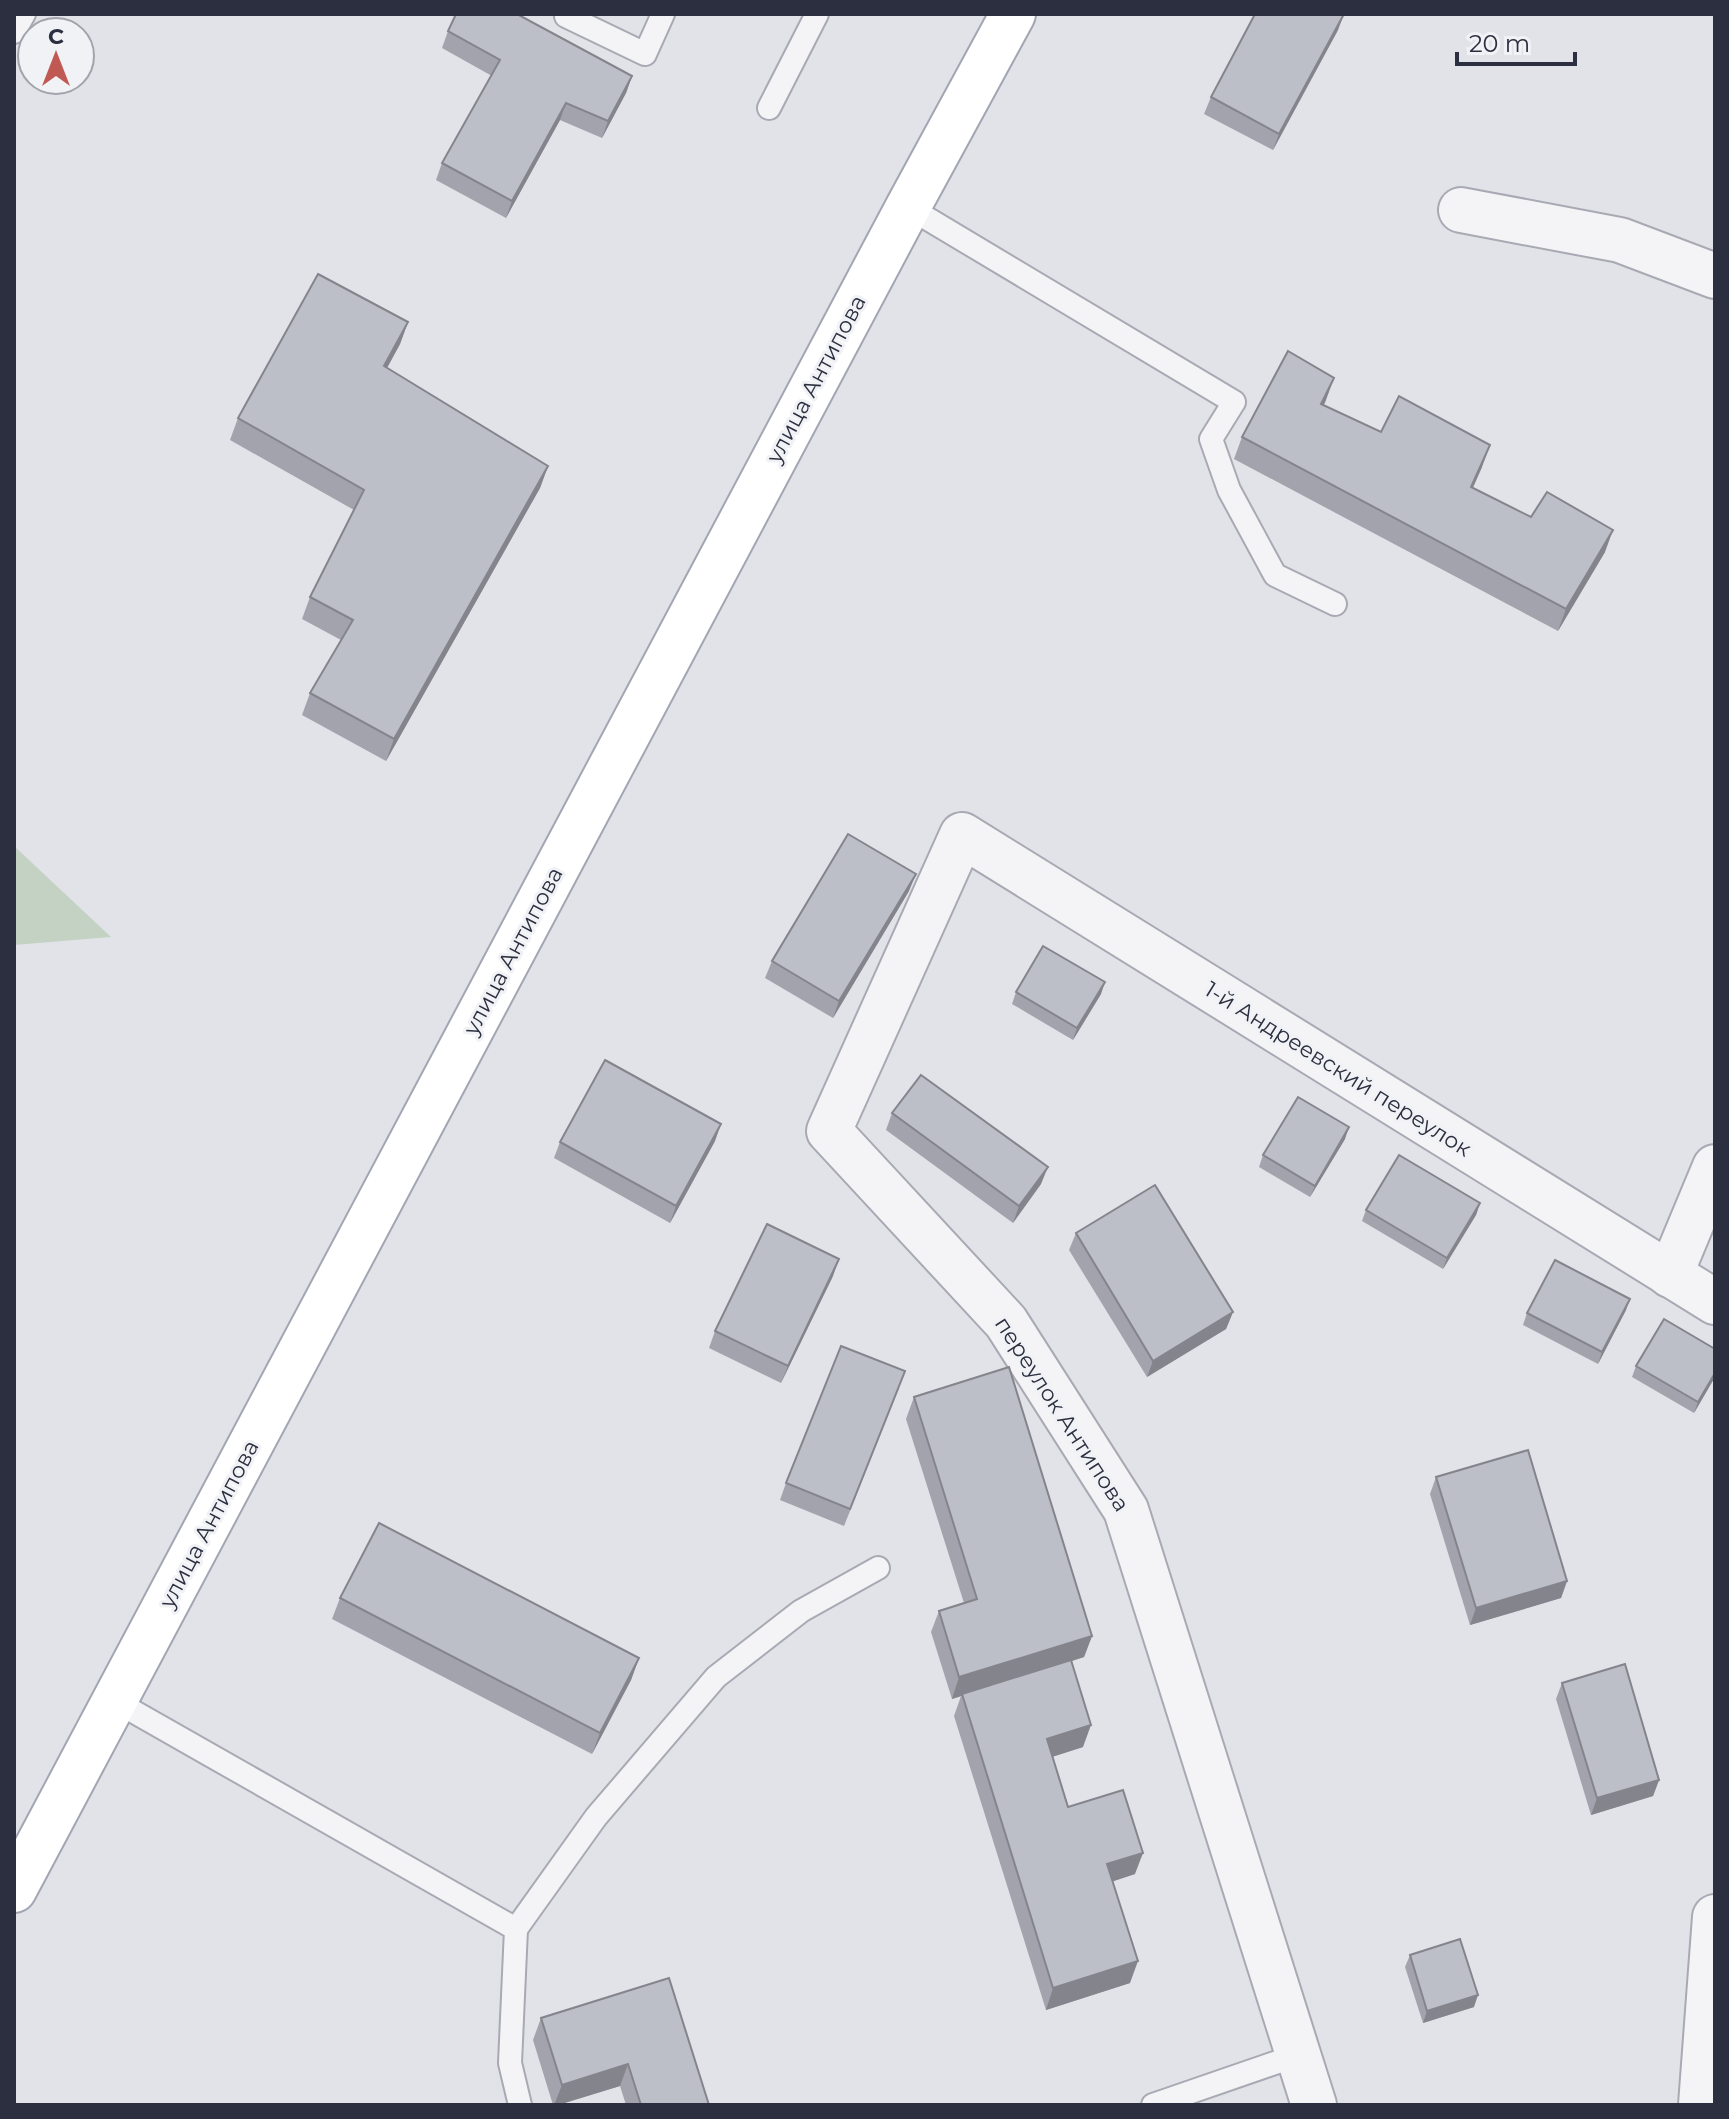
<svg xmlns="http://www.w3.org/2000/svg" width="1729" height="2119" font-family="Montserrat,sans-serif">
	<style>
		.green { fill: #c4d2c4 }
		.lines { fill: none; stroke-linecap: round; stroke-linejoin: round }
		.lane-casing { stroke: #a8a9b3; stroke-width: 26 }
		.street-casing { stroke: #a8a9b3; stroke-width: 48 }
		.primary-casing { stroke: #a2a6b3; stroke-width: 48 }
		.lane { stroke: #f4f4f7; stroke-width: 22 }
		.street { stroke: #f4f4f7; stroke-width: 44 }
		.primary { stroke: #fff; stroke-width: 44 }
		.wall { fill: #a2a3ac }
		.shaded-wall { fill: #84858c }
		.building { fill: #bcbec8; stroke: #84858c; stroke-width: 2 }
		.labels { text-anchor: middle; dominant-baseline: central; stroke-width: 6; stroke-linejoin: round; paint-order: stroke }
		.street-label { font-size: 22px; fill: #2c2f3f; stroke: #f1f2f6 }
	</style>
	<rect width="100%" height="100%" fill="#e2e3e9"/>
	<!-- green -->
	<path class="green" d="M14 846 111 937 14 945Z"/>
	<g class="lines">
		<!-- lane casing -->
		<g class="lane-casing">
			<g id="lane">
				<path d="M566 16 645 54 663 14"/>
				<path d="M14 32 24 14"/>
				<path d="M769 108 817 14"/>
				<path d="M908 207 1234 402 1211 439 1229 490 1275 575 1335 604"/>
				<path d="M115 1701 516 1929 510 2063 520 2105"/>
				<path d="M516 1929 596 1817 716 1677 801 1611 878 1568"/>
				<path d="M1153 2105 1298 2055"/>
			</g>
		</g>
		<!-- street casing -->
		<g class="street-casing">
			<g id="street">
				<path d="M1461 210 1620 240 1715 276"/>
				<path d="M1670 1275 1715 1167"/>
				<path d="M1314 2105 1126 1510 1006 1322 829 1131 962 835 1715 1302"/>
				<path d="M1701 2105 1715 1917"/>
			</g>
		</g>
		<!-- primary casing -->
		<g class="primary-casing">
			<path id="primary" d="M14 1890 908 207 1013 14"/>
		</g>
		<!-- lane -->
		<use href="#lane" class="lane"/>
		<!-- street -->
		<use href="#street" class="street"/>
		<!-- primary -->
		<use href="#primary" class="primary"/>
	</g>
	<!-- wall -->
	<g class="wall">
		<path d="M1338 30 1273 150 1204 114 1211 97Z"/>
		<path d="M448 31 632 76 626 93 602 138 560 120 506 218 436 180 442 163 492 76 442 48Z"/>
		<path d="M408 322 400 344 387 368 548 466 540 488 386 761 302 715 310 693 341 640 302 619 310 597 354 510 230 440 238 418Z"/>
		<path d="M1326 400 1324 405 1381 432 1482 467 1473 488 1531 517 1605 552 1558 631 1234 459 1242 437Z"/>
		<path d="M909 891 833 1018 765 978 772 961Z"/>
		<path d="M1016 992 1101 994 1073 1040 1012 1004Z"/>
		<path d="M892 1113 1041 1184 1013 1223 886 1130Z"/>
		<path d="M1345 1139 1310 1197 1259 1167 1263 1155Z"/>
		<path d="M715 1141 670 1223 554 1158 560 1142Z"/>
		<path d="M1480 1203 1476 1215 1443 1269 1362 1221 1366 1210Z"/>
		<path d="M1076 1233 1233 1312 1226 1329 1147 1377 1069 1250Z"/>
		<path d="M833 1276 781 1383 709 1348 715 1331Z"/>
		<path d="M1626 1310 1598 1364 1523 1325 1527 1313Z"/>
		<path d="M1636 1366 1715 1377 1694 1413 1632 1377Z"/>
		<path d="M899 1388 844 1526 780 1500 786 1483Z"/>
		<path d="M914 1397 1092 1636 1084 1657 1072 1661 1083 1747 1052 1757 1068 1807 1135 1874 1113 1881 1130 1983 1046 2010 954 1716 961 1696 952 1699 931 1632 939 1611 964 1603 906 1419Z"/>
		<path d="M1436 1477 1567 1581 1561 1598 1470 1625 1430 1494Z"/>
		<path d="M340 1598 639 1658 631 1680 592 1754 332 1619Z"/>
		<path d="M1562 1683 1659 1780 1653 1796 1591 1815 1556 1699Z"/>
		<path d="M1410 1955 1474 2007 1423 2023 1405 1967Z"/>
		<path d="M541 2018 709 2105H626L620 2086 558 2105H553L533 2040Z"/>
	</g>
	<!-- shaded-wall -->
	<g class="shaded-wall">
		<path d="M1344 14 1338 30 1273 150 1279 134Z"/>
		<path d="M632 76 626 93 602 138 608 121Z"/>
		<path d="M566 103 560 120 506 218 512 201Z"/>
		<path d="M408 322 400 344 376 388 384 366Z"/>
		<path d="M1334 378 1326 400 1313 426 1321 404Z"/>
		<path d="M1490 445 1482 467 1463 509 1471 487Z"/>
		<path d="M548 466 540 488 386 761 394 739Z"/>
		<path d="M1613 530 1605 552 1558 631 1566 609Z"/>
		<path d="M916 874 909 891 833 1018 839 1001Z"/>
		<path d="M1105 982 1101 994 1073 1040 1077 1028Z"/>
		<path d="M721 1124 715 1141 670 1223 676 1206Z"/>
		<path d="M1349 1127 1345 1139 1310 1197 1315 1186Z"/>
		<path d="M1048 1167 1041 1184 1013 1223 1019 1206Z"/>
		<path d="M1480 1203 1476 1215 1443 1269 1447 1258Z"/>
		<path d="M839 1259 833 1276 781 1383 788 1366Z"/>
		<path d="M1630 1299 1626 1310 1598 1364 1602 1352Z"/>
		<path d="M1233 1312 1226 1329 1147 1377 1153 1361Z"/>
		<path d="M1715 1373V1377L1694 1413 1698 1402Z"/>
		<path d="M1567 1581 1561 1598 1470 1625 1476 1608Z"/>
		<path d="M1092 1636 1084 1657 952 1699 959 1677Z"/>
		<path d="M639 1658 631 1680 592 1754 600 1733Z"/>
		<path d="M1091 1725 1083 1747 1039 1761 1047 1739Z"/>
		<path d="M1659 1780 1653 1796 1591 1815 1597 1798Z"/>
		<path d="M1143 1853 1135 1874 1099 1886 1107 1864Z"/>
		<path d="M1138 1961 1130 1983 1046 2010 1053 1988Z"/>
		<path d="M1478 1995 1474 2007 1423 2023 1427 2011Z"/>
		<path d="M628 2064 620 2086 558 2105H554L562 2085Z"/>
	</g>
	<!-- building -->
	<g class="building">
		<path d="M456 14H517L632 76 608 121 566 103 512 201 442 163 500 60 448 31Z"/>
		<path d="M1255 14H1344L1279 134 1211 97Z"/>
		<path d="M318 274 408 322 384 366 548 466 394 739 310 693 353 620 310 597 364 490 238 418Z"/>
		<path d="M1288 351 1334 378 1321 404 1381 432 1399 396 1490 445 1471 487 1531 517 1547 492 1613 530 1566 609 1242 437Z"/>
		<path d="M848 834 916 874 839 1001 772 961Z"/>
		<path d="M1043 946 1105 982 1077 1028 1016 992Z"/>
		<path d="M605 1060 721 1124 676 1206 560 1142Z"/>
		<path d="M921 1075 1048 1167 1019 1206 892 1113Z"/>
		<path d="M1298 1097 1349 1127 1315 1186 1263 1155Z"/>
		<path d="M1399 1155 1480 1203 1447 1258 1366 1210Z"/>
		<path d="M1155 1185 1233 1312 1153 1361 1076 1233Z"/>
		<path d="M767 1224 839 1259 788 1366 715 1331Z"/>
		<path d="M1555 1260 1630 1299 1602 1352 1527 1313Z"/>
		<path d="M1664 1319 1715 1349V1373L1698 1402 1636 1366Z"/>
		<path d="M841 1346 905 1371 850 1509 786 1483Z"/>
		<path d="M1009 1367 1092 1636 959 1677 939 1611 977 1599 914 1397Z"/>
		<path d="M1528 1450 1567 1581 1476 1608 1436 1477Z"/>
		<path d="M379 1523 639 1658 600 1733 340 1598Z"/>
		<path d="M1071 1660 1091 1725 1047 1739 1068 1807 1123 1790 1143 1853 1107 1864 1138 1961 1053 1988 962 1694Z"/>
		<path d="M1625 1664 1659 1780 1597 1798 1562 1683Z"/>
		<path d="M1460 1939 1478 1995 1427 2011 1410 1955Z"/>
		<path d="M669 1978 709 2105H641L628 2064 562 2085 541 2018Z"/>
	</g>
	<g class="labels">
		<!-- street labels -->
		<g class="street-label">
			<text transform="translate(816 379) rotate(-62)">улица Антипова</text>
			<text transform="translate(513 951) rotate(-62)">улица Антипова</text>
			<text transform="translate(1338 1069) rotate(32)">1-й Андреевский переулок</text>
			<text transform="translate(1062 1414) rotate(57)">переулок Антипова</text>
			<text transform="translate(209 1524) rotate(-62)">улица Антипова</text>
		</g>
	</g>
	<!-- border -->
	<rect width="1729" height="2119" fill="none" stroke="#2c2f3f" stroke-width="32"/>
	<!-- north arrow -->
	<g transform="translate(56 56)"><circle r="38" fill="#f1f2f6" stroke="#a2a4ad" stroke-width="2"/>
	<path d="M0-6L14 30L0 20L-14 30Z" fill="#c05954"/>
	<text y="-12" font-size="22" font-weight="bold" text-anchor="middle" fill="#2c2f3f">С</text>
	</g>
	<!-- scale -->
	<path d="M1457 52v12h118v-12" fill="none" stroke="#2c2f3f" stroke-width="4"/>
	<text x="1469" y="52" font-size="24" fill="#2c2f3f" stroke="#f1f2f6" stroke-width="6" paint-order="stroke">20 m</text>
</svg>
